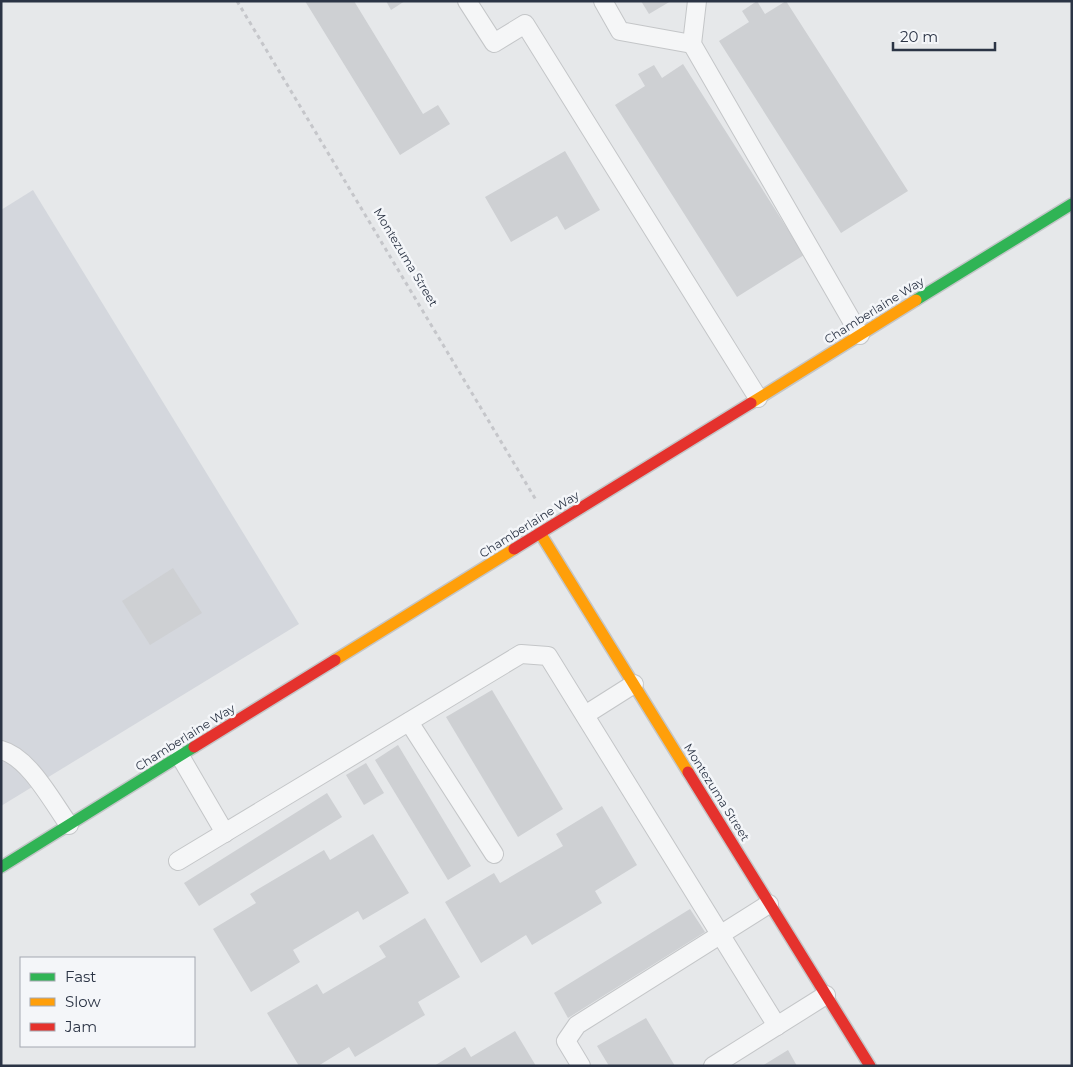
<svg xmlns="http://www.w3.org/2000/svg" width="1073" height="1067" font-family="Montserrat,sans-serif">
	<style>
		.built { fill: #d4d7dd }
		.building { fill: #ced0d3 }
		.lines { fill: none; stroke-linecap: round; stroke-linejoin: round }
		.lane-casing { stroke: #c4c6c8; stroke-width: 20 }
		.fast-casing { stroke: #c4c6c8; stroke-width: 14 }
		.slow-casing { stroke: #c4c6c8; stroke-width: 14 }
		.jam-casing { stroke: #c4c6c8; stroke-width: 14 }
		.path { stroke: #c5c6ca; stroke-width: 3; stroke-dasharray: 4 4; stroke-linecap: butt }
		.lane { stroke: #f5f6f7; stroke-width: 18 }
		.fast { stroke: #30b455; stroke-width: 11 }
		.slow { stroke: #ff9f0a; stroke-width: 11 }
		.jam { stroke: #e5322d; stroke-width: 11 }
		.labels { text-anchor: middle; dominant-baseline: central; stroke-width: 5; stroke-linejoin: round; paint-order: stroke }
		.street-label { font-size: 12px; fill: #2b3445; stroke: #f4f6f9 }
	</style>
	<rect width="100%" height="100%" fill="#e6e8ea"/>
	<!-- built -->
	<path class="built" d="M33 190 299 624 1 806V210Z"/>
	<!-- building -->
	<g class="building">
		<path d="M305 1H354L423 114 438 105 450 124 400 155Z"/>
		<path d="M386 1H405L391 10Z"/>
		<path d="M641 1H671L649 14Z"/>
		<path d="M757 1 765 14 786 1 908 191 841 233 719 41 749 22 742 11Z"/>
		<path d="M683 64 804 255 737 297 615 105 645 86 638 74 654 65 662 78Z"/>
		<path d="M565 151 600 210 565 230 557 216 511 242 485 197Z"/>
		<path d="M173 568 202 613 150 645 122 601Z"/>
		<path d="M492 690 563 809 518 837 446 717Z"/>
		<path d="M398 745 471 866 448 880 375 760Z"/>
		<path d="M366 763 384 793 364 805 346 775Z"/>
		<path d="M327 793 342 817 199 906 184 883Z"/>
		<path d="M602 806 637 865 595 891 602 903 532 945 526 935 481 963 445 902 494 873 500 883 563 846 556 834Z"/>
		<path d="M373 834 409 893 363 920 358 911 293 950 300 962 251 992 213 929 256 903 250 894 324 850 330 860Z"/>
		<path d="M690 909 705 932 568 1018 554 993Z"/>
		<path d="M425 918 460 977 418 1002 425 1015 355 1057 349 1047 318 1066H299L267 1013 317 984 323 994 386 957 379 946Z"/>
		<path d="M646 1018 675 1066H609L597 1046Z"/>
		<path d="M515 1031 536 1066H434L465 1047 471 1057Z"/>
		<path d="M788 1050 797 1066H762Z"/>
	</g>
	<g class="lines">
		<!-- lane casing -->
		<g class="lane-casing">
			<g id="lane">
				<path d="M467 1 494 43 525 24 758 398"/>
				<path d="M603 1 620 31 692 44"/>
				<path d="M697 1 692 44 860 335"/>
				<path d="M585 715 634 684"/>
				<path d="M409 722 494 854"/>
				<path d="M1 750C29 757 53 803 69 825"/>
				<path d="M180 756 225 833"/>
				<path d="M178 861 521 654 548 656 777 1026"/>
				<path d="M581 1066 566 1041 577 1025 769 904"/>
				<path d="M713 1066 826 995"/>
			</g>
		</g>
		<!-- fast casing -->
		<g class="fast-casing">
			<g id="fast">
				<path d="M916 300 1072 204"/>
				<path d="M1 867 194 747"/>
			</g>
		</g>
		<!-- slow casing -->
		<g class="slow-casing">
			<g id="slow">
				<path d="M751 403 916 300"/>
				<path d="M540 533 688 772"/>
				<path d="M335 660 514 549"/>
			</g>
		</g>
		<!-- jam casing -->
		<g class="jam-casing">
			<g id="jam">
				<path d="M514 549 751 403"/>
				<path d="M194 747 335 660"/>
				<path d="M688 772 870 1066"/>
			</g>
		</g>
		<!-- path -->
		<path class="path" d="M237 1 536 500"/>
		<!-- lane -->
		<use href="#lane" class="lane"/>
		<!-- fast -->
		<use href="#fast" class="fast"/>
		<!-- slow -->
		<use href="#slow" class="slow"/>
		<!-- jam -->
		<use href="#jam" class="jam"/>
	</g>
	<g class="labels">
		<!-- street labels -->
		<g class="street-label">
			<text transform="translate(406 257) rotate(59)">Montezuma Street</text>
			<text transform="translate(874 310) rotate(-32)">Chamberlaine Way</text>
			<text transform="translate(529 524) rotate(-32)">Chamberlaine Way</text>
			<text transform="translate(185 737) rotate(-32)">Chamberlaine Way</text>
			<text transform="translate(717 792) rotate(58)">Montezuma Street</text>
		</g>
	</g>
	<!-- border -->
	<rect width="1073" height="1067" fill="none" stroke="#2b3445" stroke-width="5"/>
	<!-- legend -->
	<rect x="20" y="957" width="175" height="90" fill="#f4f6f9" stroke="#a4a8b1"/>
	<rect x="30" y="973" width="25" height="8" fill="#30b455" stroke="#a4a8b1"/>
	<text x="65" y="982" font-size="15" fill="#2b3445">Fast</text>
	<rect x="30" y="998" width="25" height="8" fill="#ff9f0a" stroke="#a4a8b1"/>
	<text x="65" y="1007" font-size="15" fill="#2b3445">Slow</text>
	<rect x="30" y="1023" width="25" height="8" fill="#e5322d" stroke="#a4a8b1"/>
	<text x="65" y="1032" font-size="15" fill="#2b3445">Jam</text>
	<!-- scale -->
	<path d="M893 42v8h102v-8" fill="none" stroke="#2b3445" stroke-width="2.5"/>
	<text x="900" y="42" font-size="15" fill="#2b3445" stroke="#f4f6f9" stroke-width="4" paint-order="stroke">20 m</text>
</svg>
